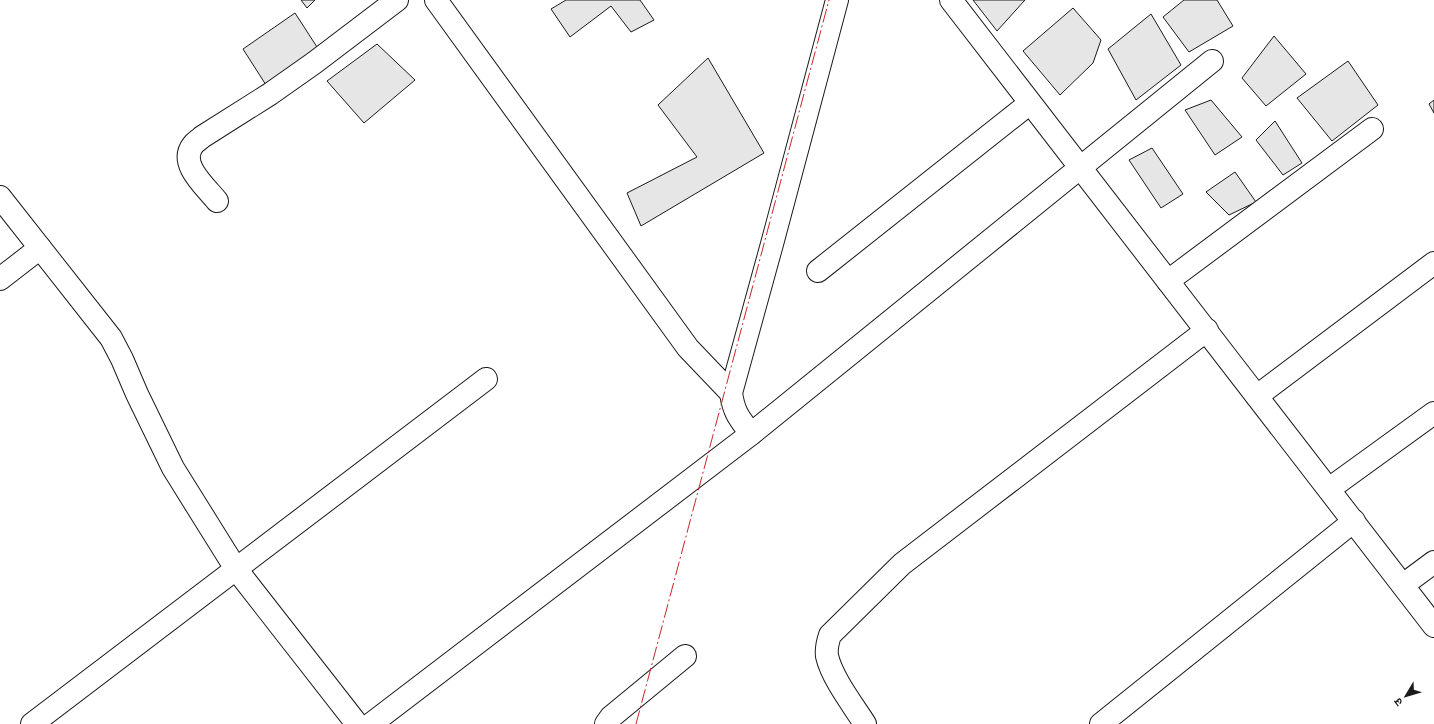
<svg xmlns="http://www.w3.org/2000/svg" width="1434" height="724" font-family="Raleway,'Noto Sans Devanagari',sans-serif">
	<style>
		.building { fill: #e6e6e6; stroke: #1a1a1a }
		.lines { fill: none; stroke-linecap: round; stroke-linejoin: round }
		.minor-casing { stroke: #1a1a1a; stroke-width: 24 }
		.minor { stroke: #fff; stroke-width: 22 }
		.power { stroke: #c62828; stroke-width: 1; stroke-dasharray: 14 3 2 3; stroke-linecap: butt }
	</style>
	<rect width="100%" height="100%" fill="#fff"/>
	<!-- building -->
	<g class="building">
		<path d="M301 0H315L307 8Z"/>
		<path d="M566 0H640L654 20 631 32 611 6 570 37 551 9Z"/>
		<path d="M973 0H1025L997 31Z"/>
		<path d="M1184 0H1217L1233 26 1189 52 1163 17Z"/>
		<path d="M1073 8 1101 40 1093 63 1060 95 1023 51Z"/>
		<path d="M295 13 317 47 266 85 243 49Z"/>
		<path d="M1151 14 1181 65 1136 100 1108 49Z"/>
		<path d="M1274 36 1306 74 1266 106 1242 78Z"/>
		<path d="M377 44 415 80 364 123 327 81Z"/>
		<path d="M708 58 764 153 641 226 627 193 697 157 658 105Z"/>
		<path d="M1348 61 1378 105 1332 141 1297 98Z"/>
		<path d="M1211 100 1242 137 1215 155 1185 110Z"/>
		<path d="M1434 100V113L1429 104Z"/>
		<path d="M1275 121 1302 163 1283 175 1256 140Z"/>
		<path d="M1152 148 1183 194 1161 208 1129 160Z"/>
		<path d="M1235 172 1256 202 1229 215 1206 192Z"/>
	</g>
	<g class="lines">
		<!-- minor casing -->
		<g class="minor-casing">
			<g id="minor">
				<path d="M436 0 688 348 731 393"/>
				<path d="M951 0 1434 626"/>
				<path d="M0 197 111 338 122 359 137 394 173 468 236 569 357 724"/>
				<path d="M217 201C206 187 178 164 193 145 195 142 199 140 202 137L270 94 314 63 397 0"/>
				<path d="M818 271 1030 103"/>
				<path d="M0 279 40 248"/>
				<path d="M1168 281 1372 129"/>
				<path d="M1257 396 1434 263"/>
				<path d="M751 434C739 418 734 413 731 393L772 244 837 0"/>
				<path d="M1329 489 1434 413"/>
				<path d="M1403 585 1434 562"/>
				<path d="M32 724 486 379"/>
				<path d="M371 724 751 434 1212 61"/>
				<path d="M606 724 611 717 685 656"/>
				<path d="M865 724C853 705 832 678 827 656 826 649 828 641 830 635L902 564 1207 330"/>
				<path d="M1101 724 1354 521"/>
			</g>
		</g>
		<!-- minor -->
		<use href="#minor" class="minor"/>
		<!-- power -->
		<path class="power" d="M636 724 829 0"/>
	</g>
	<!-- north arrow -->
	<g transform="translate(1406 696) rotate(232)" stroke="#ffffff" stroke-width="3" paint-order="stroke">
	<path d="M0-3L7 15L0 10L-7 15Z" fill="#1a1a1a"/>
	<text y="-6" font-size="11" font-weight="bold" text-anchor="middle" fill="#1a1a1a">उ</text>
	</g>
</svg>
